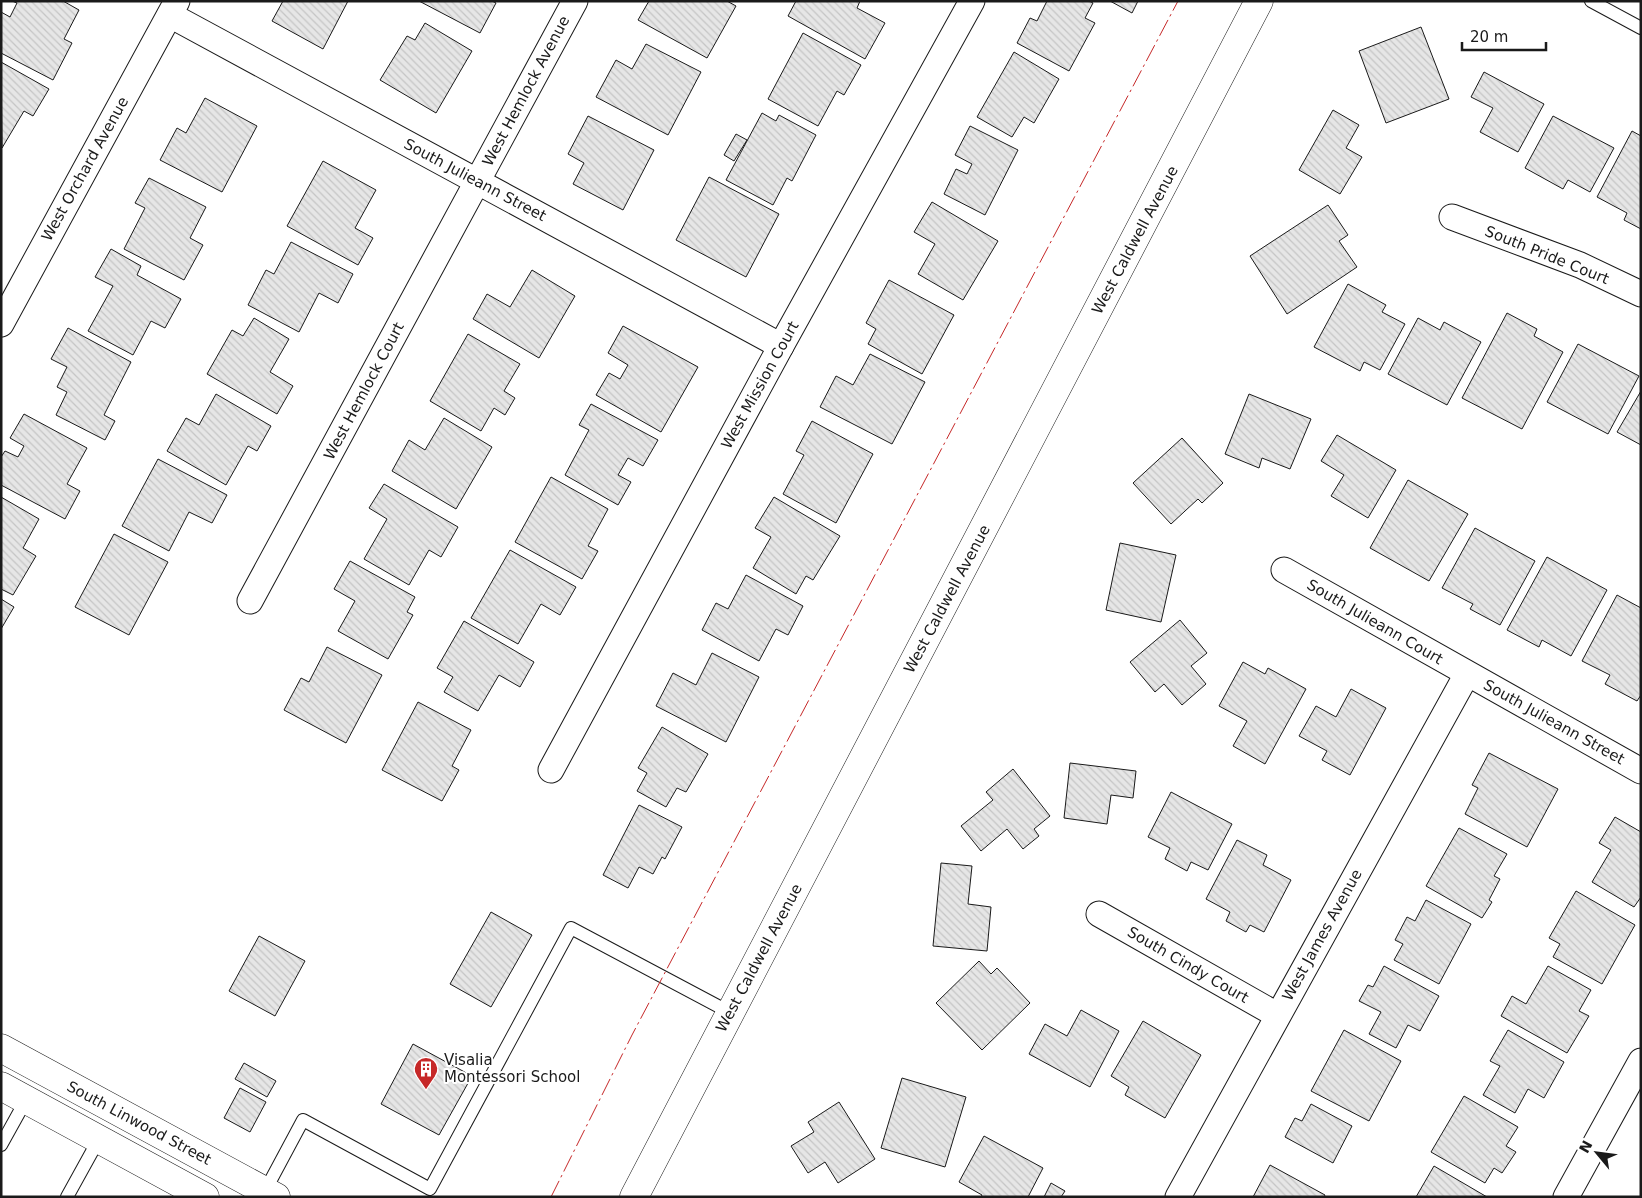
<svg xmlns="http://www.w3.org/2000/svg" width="1642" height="1198" font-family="'DejaVu Sans',sans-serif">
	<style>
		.building { fill: url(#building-back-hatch); stroke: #1a1a1a }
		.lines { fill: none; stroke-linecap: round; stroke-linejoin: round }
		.service-casing { stroke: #1a1a1a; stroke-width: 14 }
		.minor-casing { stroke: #1a1a1a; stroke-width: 27 }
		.tertiary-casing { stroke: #1a1a1a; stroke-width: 29 }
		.primary-casing { stroke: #1a1a1a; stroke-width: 29 }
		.service { stroke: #fff; stroke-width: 12 }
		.minor { stroke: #fff; stroke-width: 25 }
		.tertiary { stroke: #fff; stroke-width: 28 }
		.primary { stroke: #fff; stroke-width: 28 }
		.power { stroke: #c62828; stroke-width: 1; stroke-dasharray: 18 4 2.5 4; stroke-linecap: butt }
		.labels { text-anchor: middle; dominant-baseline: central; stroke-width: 4; stroke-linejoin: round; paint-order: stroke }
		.street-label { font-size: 15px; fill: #1a1a1a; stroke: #fff }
		.poi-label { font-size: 15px; fill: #1a1a1a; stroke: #fff; text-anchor: start }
	</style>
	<defs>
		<pattern id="building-back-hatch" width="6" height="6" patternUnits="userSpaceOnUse" patternTransform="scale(1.25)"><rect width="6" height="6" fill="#e6e6e6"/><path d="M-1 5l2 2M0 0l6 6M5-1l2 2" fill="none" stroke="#c5c5c5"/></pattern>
	</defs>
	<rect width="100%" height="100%" fill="#fff"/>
	<!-- building -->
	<g class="building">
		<path d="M12 1H63L79 10 64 39 72 43 53 80 1 53V12L10 17 17 3Z"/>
		<path d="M283 1H348L323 49 272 21Z"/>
		<path d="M419 1H492L496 3 480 33Z"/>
		<path d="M649 1H727L736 6 707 58 638 20Z"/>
		<path d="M796 1H860L857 8 885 23 865 59 788 16Z"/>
		<path d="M1047 1H1089L1093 3 1085 18 1095 23 1069 71 1017 43 1030 18 1037 21Z"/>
		<path d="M1110 1H1138L1132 13Z"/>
		<path d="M425 23 472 51 436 113 380 80 407 36 415 40Z"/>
		<path d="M1421 27 1449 99 1386 123 1359 51Z"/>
		<path d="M803 33 861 65 844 95 837 91 818 126 768 99Z"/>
		<path d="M646 44 701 72 668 135 596 97 616 60 632 69Z"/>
		<path d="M1014 52 1059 79 1034 123 1024 117 1012 137 977 117Z"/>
		<path d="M1 62 49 89 33 116 24 111 2 148Z"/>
		<path d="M1484 72 1544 104 1518 152 1480 132 1493 108 1471 97Z"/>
		<path d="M205 98 257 126 222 192 160 160 177 128 186 133Z"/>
		<path d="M1333 110 1359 125 1346 148 1362 157 1340 194 1299 170Z"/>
		<path d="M762 113 776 121 779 115 816 135 792 181 787 178 773 205 726 180Z"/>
		<path d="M588 116 654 150 623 210 573 184 584 163 568 154Z"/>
		<path d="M1553 116 1614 148 1590 192 1568 180 1563 189 1525 168Z"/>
		<path d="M970 126 1018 150 985 215 944 194 956 169 967 174 972 164 955 155Z"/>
		<path d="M1632 131 1641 136V229L1624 220 1627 213 1597 197Z"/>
		<path d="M736 134 747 140 734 161 724 155Z"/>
		<path d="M323 161 376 190 355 228 373 238 358 265 287 226Z"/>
		<path d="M709 177 779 214 746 277 676 240Z"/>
		<path d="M149 178 206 207 190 238 203 245 184 280 124 249 145 208 135 203Z"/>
		<path d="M932 202 998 241 963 300 918 274 935 244 914 232Z"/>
		<path d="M1328 205 1348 235 1339 241 1357 267 1287 314 1250 256Z"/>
		<path d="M291 242 353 274 338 303 319 293 299 332 248 305 266 270 274 274Z"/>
		<path d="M111 249 141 266 137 275 181 299 165 328 151 321 133 355 88 331 113 286 95 277Z"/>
		<path d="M532 270 575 296 539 358 473 319 487 294 510 307Z"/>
		<path d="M889 280 954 315 922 374 868 344 876 329 866 323Z"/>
		<path d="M1348 284 1386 305 1382 312 1405 324 1380 370 1364 362 1360 371 1314 347Z"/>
		<path d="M1507 313 1537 329 1534 336 1563 352 1522 429 1462 398Z"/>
		<path d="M254 318 289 339 270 372 293 386 277 414 207 374 232 330 243 336Z"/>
		<path d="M1418 318 1440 330 1444 322 1481 342 1447 405 1388 374Z"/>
		<path d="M623 326 698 367 661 432 596 395 609 373 620 379 628 365 608 353Z"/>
		<path d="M68 328 131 362 104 415 115 421 105 440 56 415 67 392 57 387 67 367 51 359Z"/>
		<path d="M468 334 520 364 504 391 515 398 505 415 494 408 481 431 430 401Z"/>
		<path d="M1578 344 1639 376 1608 434 1547 402Z"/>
		<path d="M870 354 925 382 892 444 820 407 836 376 853 385Z"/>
		<path d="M1641 391V445L1617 432Z"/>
		<path d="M216 394 271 426 257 451 248 446 226 485 167 451 186 418 199 425Z"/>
		<path d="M1249 394 1311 419 1290 469 1262 458 1259 468 1225 454Z"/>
		<path d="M591 404 658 440 643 466 628 458 618 475 631 482 618 505 565 475 589 430 579 425Z"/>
		<path d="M24 414 87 448 67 484 80 491 65 519 1 485V457L5 451 18 457 24 446 10 438Z"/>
		<path d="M444 418 492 447 456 509 392 471 409 440 425 450Z"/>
		<path d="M812 421 873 454 836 523 783 494 804 455 796 451Z"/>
		<path d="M1337 435 1396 470 1368 518 1331 496 1344 475 1321 461Z"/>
		<path d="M1182 438 1223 483 1202 503 1198 499 1171 524 1133 483Z"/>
		<path d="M158 459 227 495 212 523 189 512 169 551 122 526Z"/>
		<path d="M551 477 608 509 588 546 598 551 582 579 515 542Z"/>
		<path d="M1408 480 1468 514 1429 581 1370 548Z"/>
		<path d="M384 484 458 527 441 557 429 550 409 585 364 559 387 519 369 508Z"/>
		<path d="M1 497 39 519 23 548 36 556 13 595 1 589Z"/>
		<path d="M774 497 840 536 813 580 806 576 796 594 753 568 771 537 755 528Z"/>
		<path d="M1475 528 1535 561 1500 625 1470 609 1473 604 1442 588Z"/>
		<path d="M114 534 168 562 129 635 75 607Z"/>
		<path d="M1120 543 1176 555 1161 622 1106 610Z"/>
		<path d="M510 550 576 587 560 615 541 604 518 644 471 618Z"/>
		<path d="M1547 557 1607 590 1571 656 1542 640 1539 647 1507 630Z"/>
		<path d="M350 561 415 597 407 612 413 615 388 659 338 631 355 601 334 589Z"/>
		<path d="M746 575 803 606 788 635 776 629 759 661 702 630 716 603 728 609Z"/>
		<path d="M1617 595 1641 608V695L1637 701 1605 684 1610 675 1582 661Z"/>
		<path d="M1 599 14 607 1 629Z"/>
		<path d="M1180 620 1207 653 1191 666 1206 684 1182 705 1164 684 1155 692 1130 662Z"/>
		<path d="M464 621 534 662 520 687 499 675 478 711 444 692 453 677 437 668Z"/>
		<path d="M327 647 382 675 346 743 284 710 301 678 309 682Z"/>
		<path d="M712 653 759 677 726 742 656 706 673 673 696 685Z"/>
		<path d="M1243 662 1265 674 1268 668 1306 689 1265 764 1233 746 1247 721 1219 706Z"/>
		<path d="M1351 689 1386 708 1350 775 1322 760 1327 751 1299 736 1316 706 1336 717Z"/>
		<path d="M418 702 471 730 452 766 459 770 442 801 382 770Z"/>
		<path d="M662 727 708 754 686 792 677 788 666 807 637 791 647 773 638 768Z"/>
		<path d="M1489 753 1558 789 1527 847 1465 814 1478 788 1472 785Z"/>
		<path d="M1070 763 1136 771 1133 798 1111 795 1107 824 1064 818Z"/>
		<path d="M1013 769 1050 816 1034 829 1039 836 1023 849 1007 829 981 851 961 826 993 800 986 792Z"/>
		<path d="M1171 792 1232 824 1208 870 1191 862 1187 871 1165 859 1170 848 1148 837Z"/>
		<path d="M639 805 682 827 665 859 662 857 653 874 639 867 628 888 603 875Z"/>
		<path d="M1615 817 1641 832V897L1634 907 1592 882 1611 850 1599 843Z"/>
		<path d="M1459 828 1507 854 1494 876 1500 879 1489 900 1492 902 1482 918 1426 886Z"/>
		<path d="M1237 840 1267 855 1263 865 1291 880 1264 932 1250 925 1246 932 1226 921 1230 912 1206 899Z"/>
		<path d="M941 863 972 866 968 904 991 907 987 951 933 946Z"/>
		<path d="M1576 891 1635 925 1602 984 1553 957 1560 944 1549 938Z"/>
		<path d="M1426 900 1471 924 1439 984 1394 960 1403 944 1395 940 1407 917 1415 921Z"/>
		<path d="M491 912 532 935 491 1007 450 984Z"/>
		<path d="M259 936 305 961 275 1016 229 991Z"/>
		<path d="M979 961 991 974 997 968 1030 1003 982 1050 936 1003Z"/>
		<path d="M1384 966 1439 996 1420 1031 1408 1025 1396 1048 1369 1034 1381 1012 1359 1001 1368 985 1373 987Z"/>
		<path d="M1548 966 1591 990 1579 1011 1589 1016 1567 1053 1501 1016 1512 996 1526 1004Z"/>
		<path d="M1081 1010 1119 1031 1090 1087 1029 1054 1045 1024 1067 1036Z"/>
		<path d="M1143 1021 1201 1055 1165 1118 1125 1095 1129 1087 1111 1076Z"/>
		<path d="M1344 1030 1401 1061 1369 1121 1311 1091Z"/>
		<path d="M1508 1030 1564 1062 1544 1098 1528 1089 1515 1113 1483 1095 1500 1066 1490 1061Z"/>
		<path d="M413 1044 472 1076 439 1135 381 1104Z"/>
		<path d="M244 1063 276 1081 267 1097 235 1079Z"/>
		<path d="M902 1078 966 1097 945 1167 881 1148Z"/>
		<path d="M240 1088 266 1102 250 1132 224 1118Z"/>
		<path d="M1464 1096 1518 1127 1506 1146 1516 1152 1502 1173 1494 1168 1485 1183 1431 1152Z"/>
		<path d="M839 1102 875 1159 838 1183 825 1162 808 1173 791 1146 814 1132 808 1122Z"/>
		<path d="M1311 1104 1352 1126 1333 1163 1285 1137 1295 1118 1302 1121Z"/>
		<path d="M984 1136 1043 1168 1028 1197H981L982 1195 959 1182Z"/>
		<path d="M1270 1165 1325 1195 1324 1197H1253Z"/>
		<path d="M1434 1166 1487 1197H1416Z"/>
		<path d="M1051 1183 1065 1191 1061 1197H1044Z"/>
	</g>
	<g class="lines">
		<!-- service casing -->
		<g class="service-casing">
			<g id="service">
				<path d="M1591 1 1641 28"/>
				<path d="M1 1145 26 1100"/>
				<path d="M265 1191 303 1120 430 1189 571 928 731 1013"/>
				<path d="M67 1197 99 1139"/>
			</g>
		</g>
		<!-- minor casing -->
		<g class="minor-casing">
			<g id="minor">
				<path d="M170 15 781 346"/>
				<path d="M1452 217 1580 265 1641 294"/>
				<path d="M1 324 177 1"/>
				<path d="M1284 570 1641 771"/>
				<path d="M250 601 575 1"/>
				<path d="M551 770 781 346 972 1"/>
				<path d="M1099 914 1277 1015"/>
				<path d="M1178 1197 1467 674"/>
				<path d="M1566 1197 1641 1061"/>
			</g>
		</g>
		<!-- tertiary casing -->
		<g class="tertiary-casing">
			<g id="tertiary">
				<path d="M1 1048 276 1197"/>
				<path d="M1 1086 205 1197"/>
			</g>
		</g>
		<!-- primary casing -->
		<g class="primary-casing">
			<path id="primary" d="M634 1197 1259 1"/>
		</g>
		<!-- service -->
		<use href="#service" class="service"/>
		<!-- minor -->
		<use href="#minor" class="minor"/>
		<!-- tertiary -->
		<use href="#tertiary" class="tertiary"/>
		<!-- primary -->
		<use href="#primary" class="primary"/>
		<!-- power -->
		<path class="power" d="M551 1197 632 1035 1178 1"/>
	</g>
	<!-- icons -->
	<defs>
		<g id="building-pin" transform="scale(1.25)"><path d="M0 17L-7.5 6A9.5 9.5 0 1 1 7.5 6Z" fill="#c62828" stroke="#fff"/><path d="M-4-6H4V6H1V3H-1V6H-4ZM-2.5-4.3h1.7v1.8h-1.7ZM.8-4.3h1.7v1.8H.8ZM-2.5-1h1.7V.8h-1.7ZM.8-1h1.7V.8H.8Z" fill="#fff"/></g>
	</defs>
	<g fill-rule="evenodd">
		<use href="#building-pin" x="426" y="1069"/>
	</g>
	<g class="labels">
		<!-- street labels -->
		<g class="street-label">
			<text transform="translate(526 91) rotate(-62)">West Hemlock Avenue</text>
			<text transform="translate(85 169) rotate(-61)">West Orchard Avenue</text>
			<text transform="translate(475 180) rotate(28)">South Julieann Street</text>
			<text transform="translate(1135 240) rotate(-62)">West Caldwell Avenue</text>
			<text transform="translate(1547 255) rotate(22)">South Pride Court</text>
			<text transform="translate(760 385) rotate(-61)">West Mission Court</text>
			<text transform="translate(364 391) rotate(-62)">West Hemlock Court</text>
			<text transform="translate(947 599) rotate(-62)">West Caldwell Avenue</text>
			<text transform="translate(1375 622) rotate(30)">South Julieann Court</text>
			<text transform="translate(1554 722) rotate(29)">South Julieann Street</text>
			<text transform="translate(1322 935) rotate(-61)">West James Avenue</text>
			<text transform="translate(759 958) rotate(-62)">West Caldwell Avenue</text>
			<text transform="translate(1188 965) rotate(30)">South Cindy Court</text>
			<text transform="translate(139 1123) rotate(28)">South Linwood Street</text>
		</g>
		<!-- poi labels -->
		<g class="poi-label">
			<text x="444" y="1060">Visalia<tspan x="444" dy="17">Montessori School</tspan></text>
		</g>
	</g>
	<!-- border -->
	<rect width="1642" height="1198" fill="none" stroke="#1a1a1a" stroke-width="5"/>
	<!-- north arrow -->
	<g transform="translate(1597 1153) rotate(299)" stroke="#ffffff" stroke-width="4" paint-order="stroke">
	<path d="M0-4L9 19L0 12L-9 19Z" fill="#1a1a1a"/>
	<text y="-8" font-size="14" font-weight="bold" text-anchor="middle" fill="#1a1a1a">N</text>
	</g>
	<!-- scale -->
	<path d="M1462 42v8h84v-8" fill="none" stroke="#1a1a1a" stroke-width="2.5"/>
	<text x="1470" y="42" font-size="15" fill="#1a1a1a" stroke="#ffffff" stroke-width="4" paint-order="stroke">20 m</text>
</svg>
